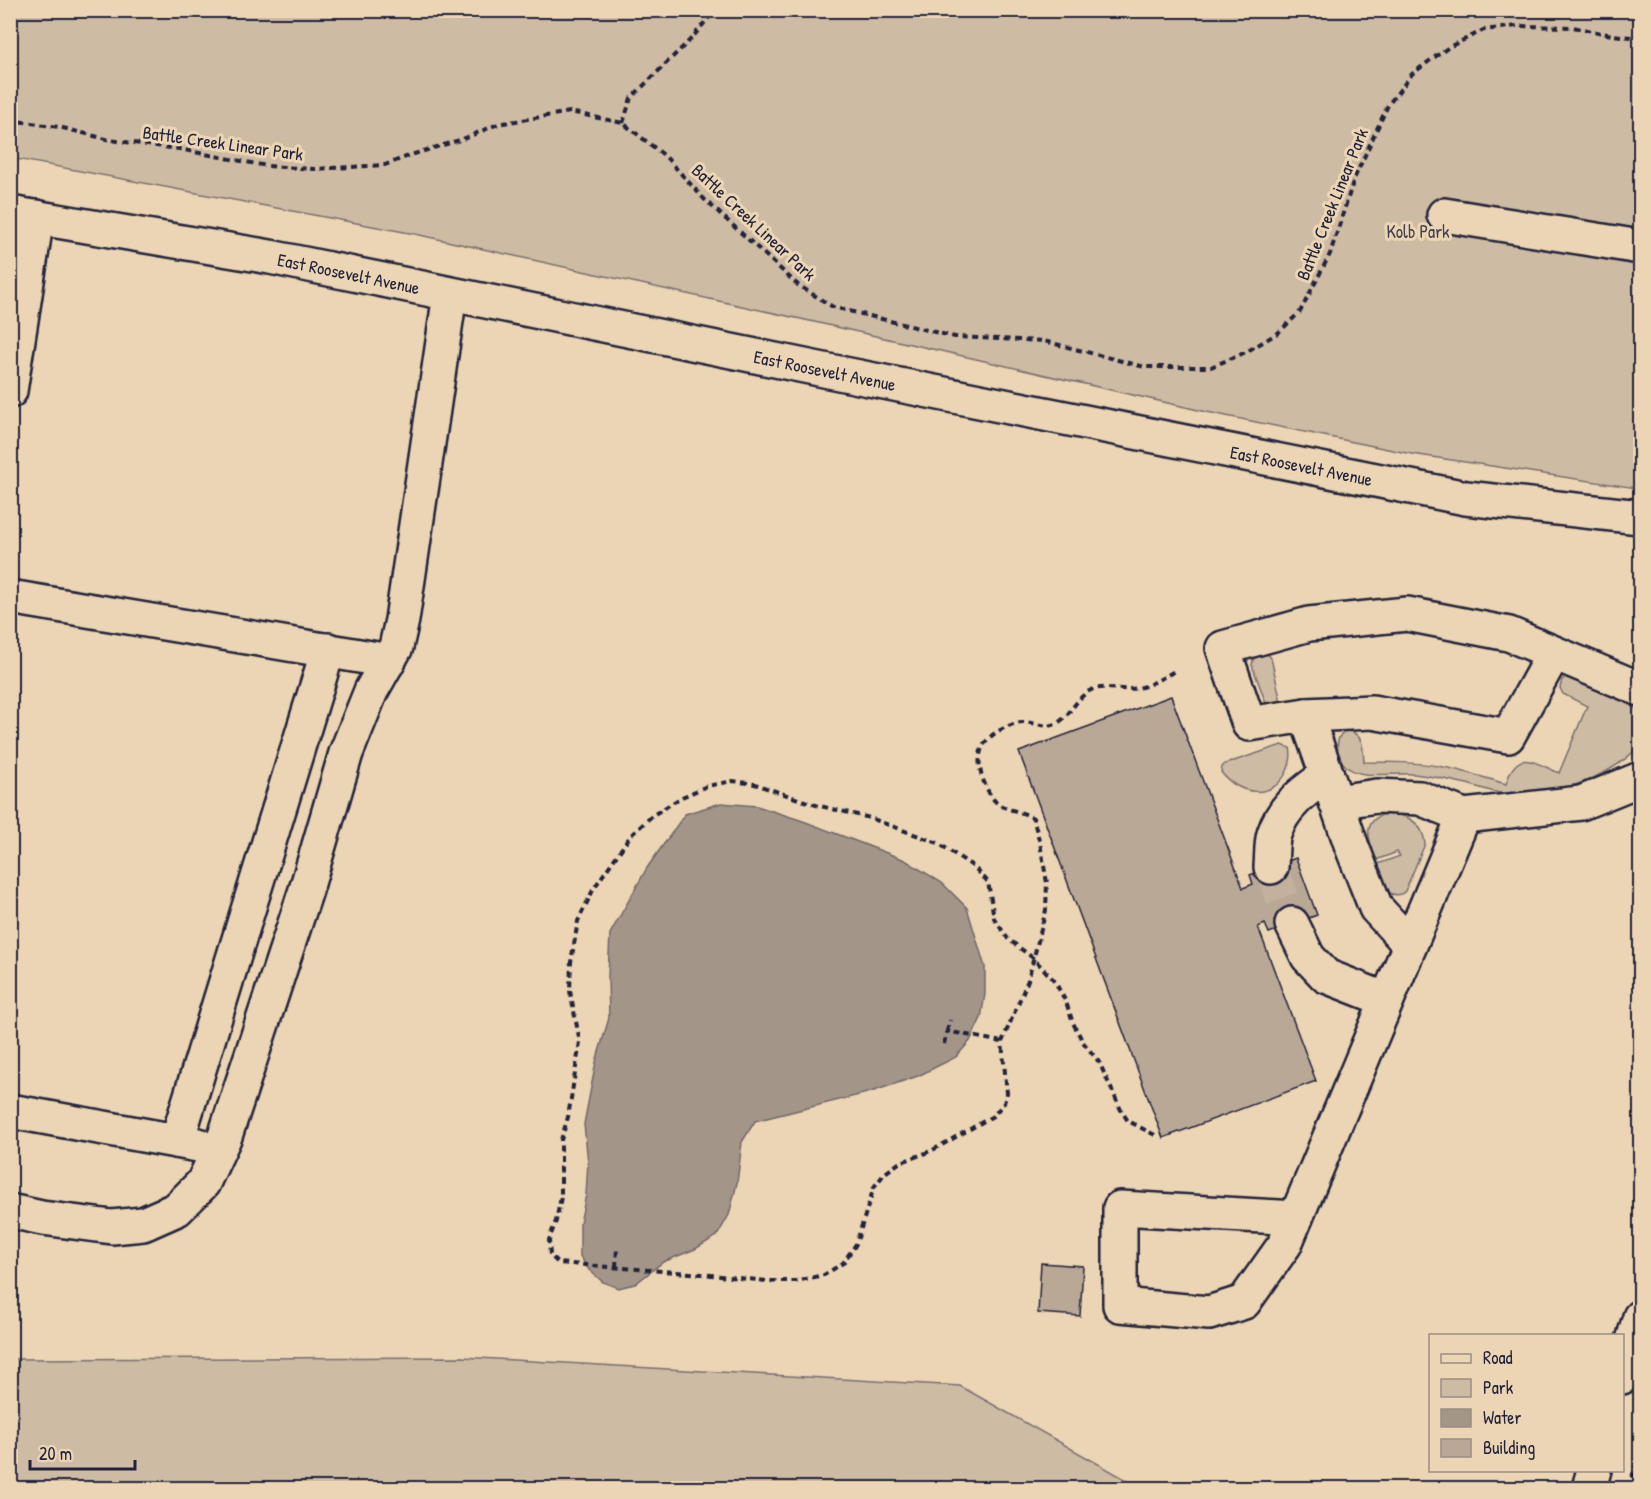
<svg xmlns="http://www.w3.org/2000/svg" width="1651" height="1499" font-family="'Patrick Hand',sans-serif">
	<style>
		.built { fill: #dcc8ab }
		.green { fill: #cebba3; stroke: #786e6f; stroke-width: 1.5 }
		.water { fill: #a49589; stroke: #70676a; stroke-width: 1.5 }
		.building { fill: #b9a896; stroke: #22223b; stroke-width: 1.5 }
		.lines { fill: none; stroke-linecap: round; stroke-linejoin: round }
		.minor-tunnel { stroke: #c3b19c; stroke-width: 33; stroke-dasharray: 33 16; stroke-linecap: butt }
		.minor-casing { stroke: #22223b; stroke-width: 38 }
		.path { stroke: #22223b; stroke-width: 4; stroke-dasharray: 6 4.5; stroke-linecap: butt }
		.minor { stroke: #ebd5b4; stroke-width: 33 }
		.labels { text-anchor: middle; dominant-baseline: central; stroke-width: 6; stroke-linejoin: round; paint-order: stroke }
		.street-label { font-size: 18px; fill: #22223b; stroke: #ebd5b4 }
		.park-label { font-size: 18px; fill: #444150; stroke: #ebd5b4 }
	</style>
	<rect width="100%" height="100%" fill="#ebd5b4"/>
	<filter id="ink" filterUnits="userSpaceOnUse"><feTurbulence type="fractalNoise" baseFrequency=".0167" numOctaves="2"/><feDisplacementMap in="SourceGraphic" scale="12" xChannelSelector="R" yChannelSelector="G"/><feConvolveMatrix kernelMatrix="1 2 1 2 8 2 1 2 1" color-interpolation-filters="sRGB"/></filter>
	<g filter="url(#ink)">
		<!-- built -->
		<path class="built" d="M1640 117V488H1636Z"/>
		<!-- green -->
		<g class="green">
			<path d="M10 11H1640L1636 488 1412 454 1207 412 810 321 415 234 11 158Z"/>
			<path d="M1267 653 1271 658 1281 702 1279 708 1267 706 1252 665 1253 660 1257 654Z"/>
			<path d="M1567 676 1623 700 1640 712V745C1610 779 1552 797 1507 794 1494 793 1481 788 1467 784 1450 780 1432 776 1414 774 1394 772 1362 780 1347 767 1332 755 1335 724 1354 733 1364 739 1363 752 1364 762 1391 762 1417 762 1443 767 1465 771 1485 778 1506 784 1517 747 1533 762 1559 773L1587 706 1563 694 1560 688 1562 680Z"/>
			<path d="M1282 745 1290 748C1292 756 1290 764 1287 771 1273 801 1238 795 1221 772L1222 767 1225 764Z"/>
			<path d="M1384 814C1405 813 1423 821 1425 844L1405 891C1400 897 1393 895 1387 892L1378 864 1400 856 1397 852 1376 860C1370 842 1360 823 1384 814Z"/>
			<path d="M462 1357 960 1386 1141 1488H11V1359Z"/>
		</g>
		<!-- water -->
		<path class="water" d="M721 803 757 806 803 821 905 860 942 883 967 908 985 967V994L981 1018 970 1041 956 1057 918 1076 871 1092 755 1121 742 1142 737 1183 729 1215 717 1236 695 1249 663 1262 635 1284 618 1288 603 1282 589 1270 580 1256V1223L586 1195 588 1162 584 1124 596 1062 609 1018 608 976 610 934 647 868 685 814Z"/>
		<!-- building -->
		<g class="building">
			<path d="M1171 696 1243 888 1253 884 1250 875 1296 858 1317 915 1269 933 1265 924 1258 927 1316 1081 1163 1138 1019 752Z"/>
			<path d="M1041 1263 1083 1266 1080 1316 1038 1313Z"/>
		</g>
		<g class="lines">
			<!-- minor-tunnel -->
			<path class="minor-tunnel" d="M1271 867 1292 924"/>
			<!-- minor casing -->
			<g class="minor-casing">
				<g id="minor">
					<path id="s1" d="M10 213 270 257 824 370 1466 498 1640 517"/>
					<path d="M1444 215 1640 247"/>
					<path d="M10 391 37 217"/>
					<path d="M10 597 389 661"/>
					<path d="M1554 653 1508 736 1372 712 1306 715 1249 724 1223 648 1309 624 1407 614 1509 634 1640 689"/>
					<path d="M1306 715 1352 847 1376 908 1410 945"/>
					<path d="M1336 802 1377 796 1420 798 1464 816"/>
					<path d="M1271 867C1272 857 1271 844 1274 834 1283 806 1304 791 1327 775"/>
					<path d="M1292 924 1308 957 1326 976 1387 1000"/>
					<path d="M10 1111 198 1145"/>
					<path d="M177 1141 328 650"/>
					<path d="M10 1211 42 1218 112 1227 143 1224 177 1209 203 1183 225 1136 306 890 346 753 371 691 396 647 402 620 450 294"/>
					<path d="M1296 1218 1120 1208V1305L1209 1313 1244 1302 1285 1244 1464 816 1581 803 1640 779"/>
					<path d="M1622 1377 1640 1317"/>
					<path d="M1589 1488 1594 1470"/>
				</g>
			</g>
			<!-- path -->
			<g class="path">
				<path d="M10 120 59 127 110 140 179 149 267 166 315 169 385 165 414 154 463 139 498 124 570 112 623 123 665 156 704 199 798 285 833 307 955 337 1044 341 1145 367H1211L1246 352 1278 333 1300 312 1330 254 1354 179 1388 105 1412 74 1432 59 1449 47 1484 30 1518 26 1573 27 1612 35 1640 38"/>
				<path d="M623 123 631 98 692 38 715 10"/>
				<path d="M947 1031 950 1020"/>
				<path d="M944 1044 947 1031 1002 1042"/>
				<path d="M1155 1135 1128 1121 1121 1110 1099 1062 1083 1042 1073 1023 1066 1002 1054 980 1033 958 1008 939 994 918 988 882 974 867 938 843 870 818 816 805 755 784 733 781 707 786 682 797 653 815 631 835 594 888 578 921 571 962 570 991 580 1042 568 1117 561 1140V1197L556 1221 549 1240 550 1255 558 1263 702 1274 766 1281H796L824 1275 843 1263 856 1244 874 1187 885 1173 899 1163 931 1151 993 1116 1004 1103 1007 1093 1002 1042 1028 980 1046 910 1047 883 1040 843 1033 818C1021 810 1005 811 995 801 989 795 985 785 982 777 973 746 989 733 1016 723 1028 719 1041 728 1053 725 1071 719 1075 695 1094 689 1106 686 1118 690 1130 689 1148 688 1161 678 1177 670"/>
				<path d="M616 1267 617 1247"/>
				<path d="M1629 1488 1640 1451"/>
			</g>
			<!-- minor -->
			<use href="#minor" class="minor"/>
		</g>
	</g>
	<g class="labels">
		<!-- street labels -->
		<g class="street-label">
			<text transform="translate(223 143) rotate(8)">Battle Creek Linear Park</text>
			<text transform="translate(1332 204) rotate(-68)">Battle Creek Linear Park</text>
			<text transform="translate(754 222) rotate(43)">Battle Creek Linear Park</text>
			<text stroke="none"><textPath href="#s1" startOffset="344">East Roosevelt Avenue</textPath></text>
			<text stroke="none"><textPath href="#s1" startOffset="830">East Roosevelt Avenue</textPath></text>
			<text stroke="none"><textPath href="#s1" startOffset="1316">East Roosevelt Avenue</textPath></text>
		</g>
		<!-- park labels -->
		<g class="park-label">
			<text x="1418" y="231">Kolb Park</text>
		</g>
	</g>
	<!-- margin -->
	<rect width="1651" height="1499" fill="none" stroke="#ebd5b4" stroke-width="36"/>
	<rect x="18" y="18" width="1615" height="1463" fill="none" stroke="#22223b" stroke-width="2" filter="url(#ink)"/>
	<!-- legend -->
	<rect x="1429" y="1334" width="195" height="138" fill="#ebd5b4" stroke="#9b8d84" stroke-width="1.5"/>
	<rect x="1441" y="1354" width="30" height="9" fill="#ebd5b4" stroke="#9b8d84" stroke-width="1.5"/>
	<text x="1483" y="1364" font-size="18" fill="#22223b">Road</text>
	<rect x="1441" y="1379" width="30" height="18" fill="#cebba3" stroke="#9b8d84" stroke-width="1.5"/>
	<text x="1483" y="1394" font-size="18" fill="#22223b">Park</text>
	<rect x="1441" y="1409" width="30" height="18" fill="#a49589" stroke="#9b8d84" stroke-width="1.5"/>
	<text x="1483" y="1424" font-size="18" fill="#22223b">Water</text>
	<rect x="1441" y="1439" width="30" height="18" fill="#b9a896" stroke="#9b8d84" stroke-width="1.5"/>
	<text x="1483" y="1454" font-size="18" fill="#22223b">Building</text>
	<!-- scale -->
	<path d="M30 1460v9h105v-9" fill="none" stroke="#22223b" stroke-width="3"/>
	<text x="39" y="1460" font-size="18" fill="#22223b" stroke="#ebd5b4" stroke-width="4.5" paint-order="stroke">20 m</text>
</svg>
